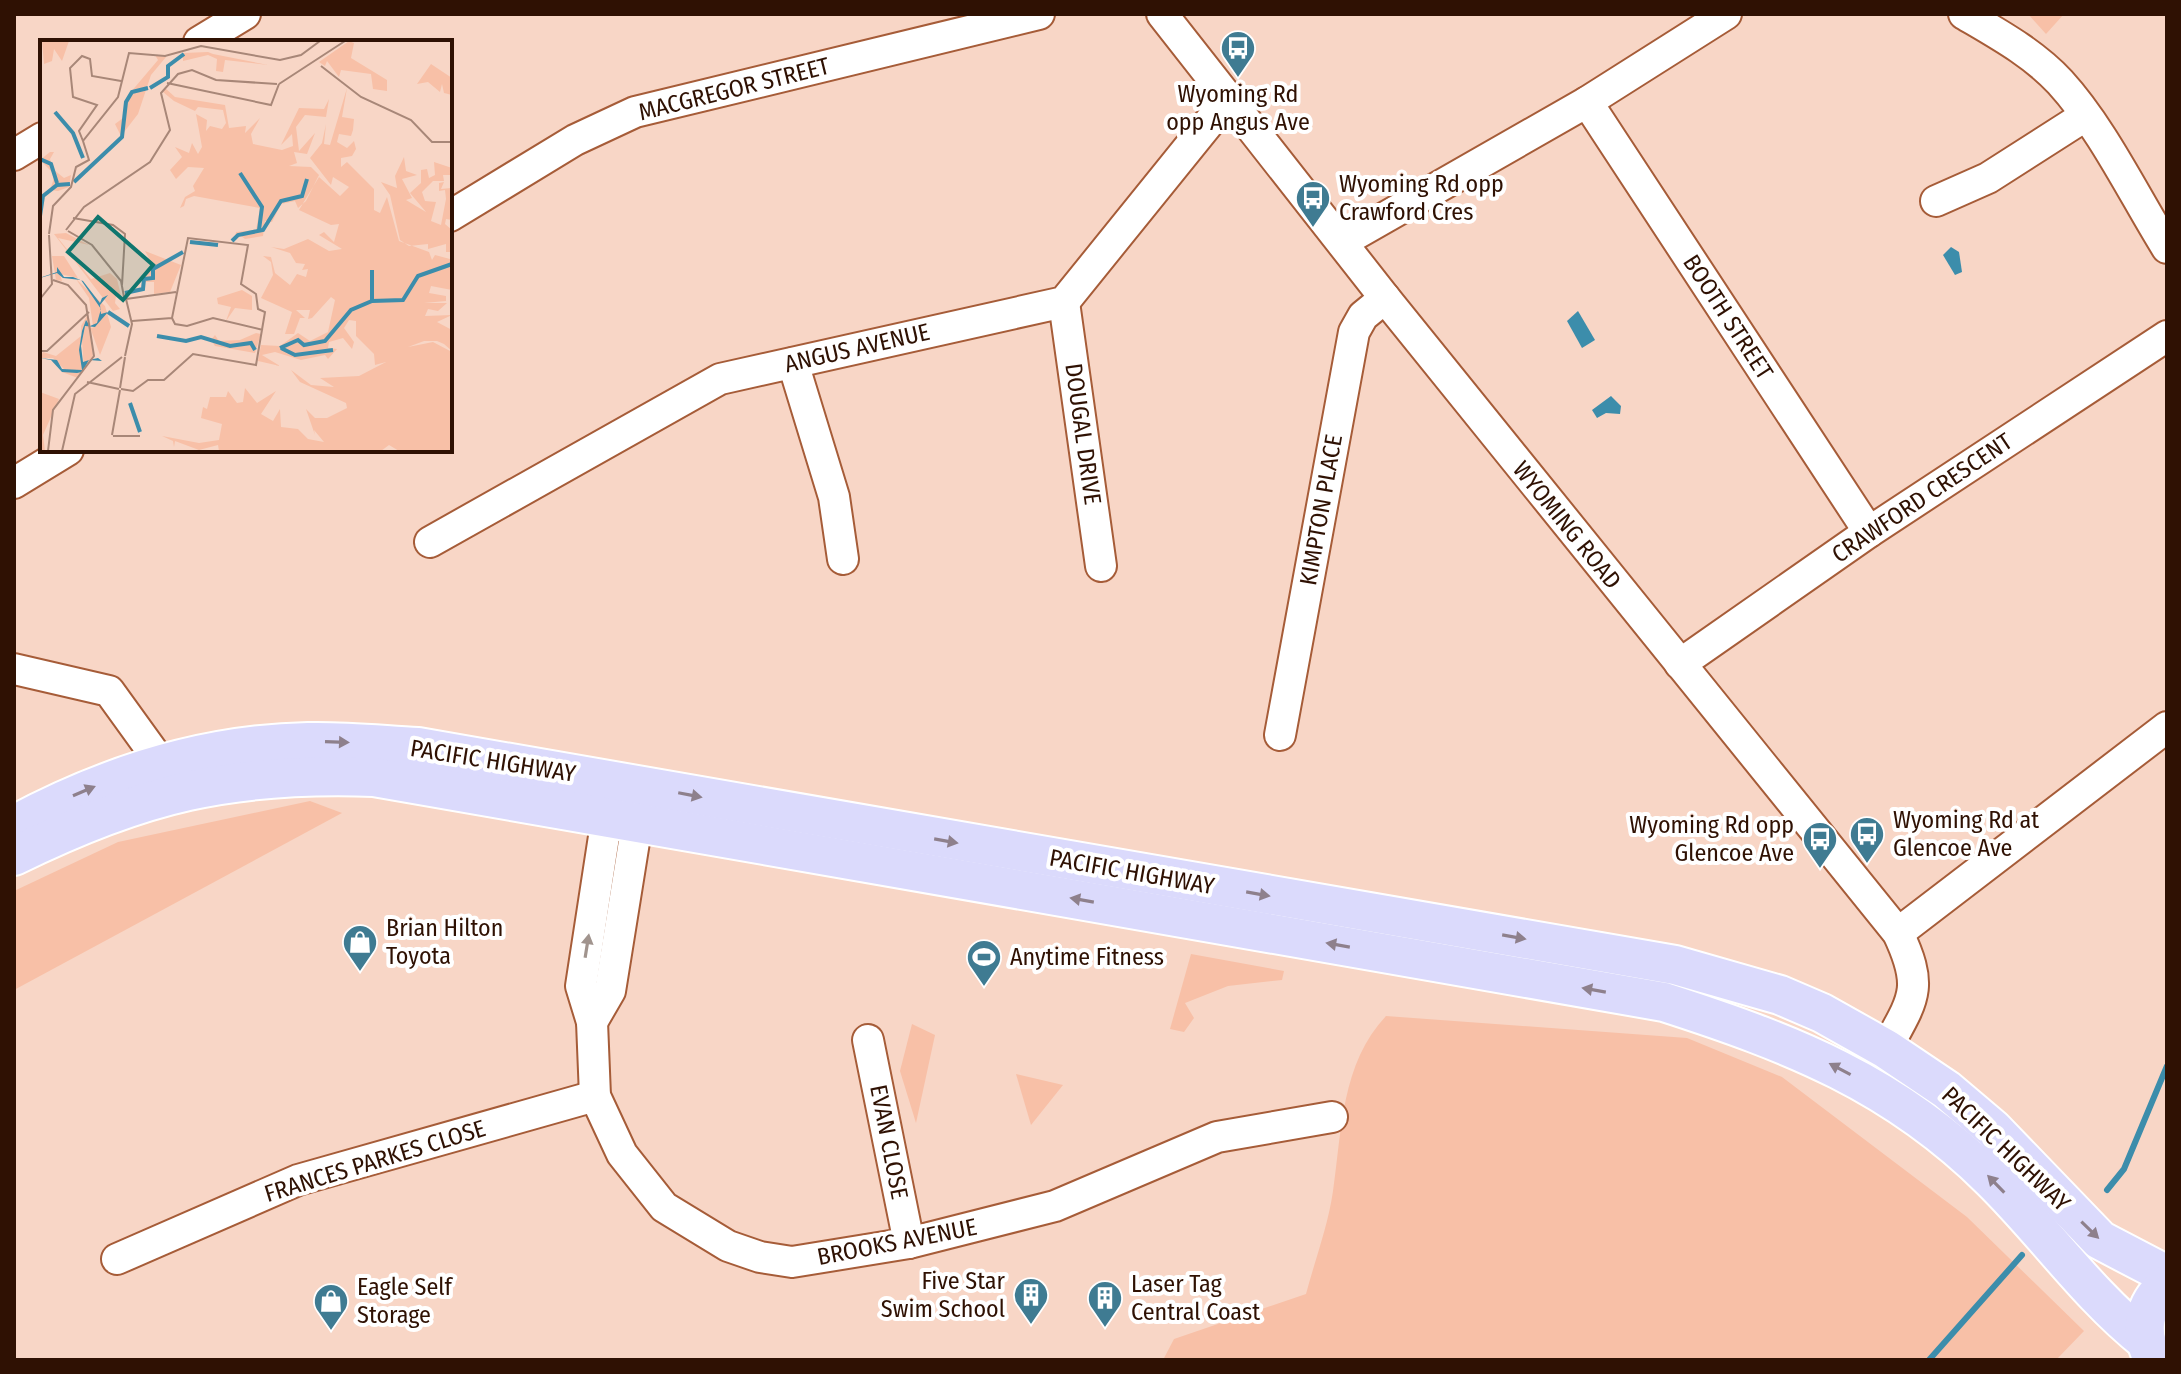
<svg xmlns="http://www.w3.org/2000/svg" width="2181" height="1374" font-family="'Fira Sans Condensed',sans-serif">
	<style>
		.green { fill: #f8c0a7 }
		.water { fill: #3c8dab }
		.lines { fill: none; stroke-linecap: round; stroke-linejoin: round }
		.stream { stroke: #3c8dab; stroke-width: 6 }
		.minor-casing { stroke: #a65c38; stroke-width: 34 }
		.major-casing { stroke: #fff; stroke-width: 42 }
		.minor { stroke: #fff; stroke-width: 30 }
		.major { stroke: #dbdafc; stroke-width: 38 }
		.oneway { fill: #8e808c }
		.oneway2 { fill: #a1948e }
		.labels { text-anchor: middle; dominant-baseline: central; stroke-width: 8; stroke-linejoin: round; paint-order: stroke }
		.street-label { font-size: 24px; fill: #2f1103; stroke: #fff }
		.poi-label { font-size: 24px; fill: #2f1103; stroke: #fff; text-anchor: start }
		.inset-river { fill: none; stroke: #3c8dab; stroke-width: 4 }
		.inset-road { fill: none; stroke: #a88778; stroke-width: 2 }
		.view { fill: #0f766e; fill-opacity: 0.15; stroke: #0f766e; stroke-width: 4 }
		.inset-edge { fill: none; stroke: #2f1103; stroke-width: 4 }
	</style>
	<rect width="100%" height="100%" fill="#f8d6c6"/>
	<!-- green -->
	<g class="green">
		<path d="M2028 14H2064L2046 34Z"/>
		<path d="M310 801 342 813 14 990V891L118 842Z"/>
		<path d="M1191 954 1284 971 1282 980 1228 986 1185 1003 1194 1018 1184 1032 1170 1029Z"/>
		<path d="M1386 1016 1687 1038 1782 1077 1967 1217 2084 1331 2056 1360H1163L1174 1339 1306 1294C1315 1260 1328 1226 1333 1191 1342 1130 1341 1064 1386 1016Z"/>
		<path d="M912 1024 935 1035 916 1123 900 1071Z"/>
		<path d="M1016 1074 1063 1085 1031 1125Z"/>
	</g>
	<!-- water -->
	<g class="water">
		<path d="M1951 247 1959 252 1962 272 1955 275 1943 255Z"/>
		<path d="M1578 311 1595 340 1582 348 1567 321Z"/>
		<path d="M1611 396 1621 406 1620 414 1606 413 1597 418 1592 410Z"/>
	</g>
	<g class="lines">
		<!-- stream -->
		<g class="stream">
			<path d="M2107 1190 2124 1169 2167 1066"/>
			<path d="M1929 1360 2022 1255"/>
		</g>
		<!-- minor casing -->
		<g class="minor-casing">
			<g id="minor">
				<path d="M1162 14 1385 298 1898 933C1924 988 1914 998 1886 1049"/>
				<path d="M1964 14C1998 34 2033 53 2060 82 2102 128 2134 195 2167 248"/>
				<path d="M199 42 245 14"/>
				<path d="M1587 102 1869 532"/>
				<path d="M14 155 42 138"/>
				<path d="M1936 201 1988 178 2085 116"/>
				<path d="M450 216 575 140 635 112 1039 14"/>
				<path d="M1342 242 1587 102 1726 14"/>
				<path d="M1064 302 1101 566"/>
				<path d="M793 363 834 497 843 559"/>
				<path d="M14 483 68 450"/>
				<path d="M430 542 720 379 1064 302 1228 99"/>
				<path d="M1680 664 1869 532 2167 336"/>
				<path d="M14 669 109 691 161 763"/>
				<path d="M1280 735 1354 332 1363 316 1385 298"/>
				<path d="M607 817 581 986 592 1022 595 1096 622 1154 664 1207 728 1246 760 1257 792 1262 909 1243 1055 1206 1217 1137 1332 1117"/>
				<path d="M1898 933 2167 727"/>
				<path d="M592 1022 610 991 637 823 627 805"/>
				<path d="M868 1040 909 1243"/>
				<path d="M117 1259 298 1180 595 1096"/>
			</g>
		</g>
		<!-- major casing -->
		<g class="major-casing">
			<g id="major">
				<path d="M14 825C105 776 203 744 308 742 345 741 381 745 418 747L1675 965 1780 995 1822 1013 1886 1049 1947 1090 1993 1129 2100 1240 2167 1275"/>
				<path d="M14 856C142 793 231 772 374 777L1664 1002C1791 1043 1894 1083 1991 1179 2045 1232 2087 1294 2146 1341"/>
				<path d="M2153 1358C2138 1332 2144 1303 2167 1285"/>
			</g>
		</g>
		<!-- minor -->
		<use href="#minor" class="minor"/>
		<!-- major -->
		<use href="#major" class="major"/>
	</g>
	<!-- one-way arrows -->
	<defs><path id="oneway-solid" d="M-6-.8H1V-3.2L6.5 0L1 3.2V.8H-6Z" transform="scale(2)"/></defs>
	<g class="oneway">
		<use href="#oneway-solid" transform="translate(337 742) rotate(2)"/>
		<use href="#oneway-solid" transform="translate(84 791) rotate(-23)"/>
		<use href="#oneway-solid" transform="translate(690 795) rotate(11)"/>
		<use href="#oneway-solid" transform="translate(946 841) rotate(10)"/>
		<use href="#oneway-solid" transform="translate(1258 894) rotate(10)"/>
		<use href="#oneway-solid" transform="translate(1082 900) rotate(-170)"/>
		<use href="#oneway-solid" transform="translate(1514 937) rotate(10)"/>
		<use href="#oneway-solid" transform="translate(1338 945) rotate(-170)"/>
		<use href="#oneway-solid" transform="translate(1594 990) rotate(-170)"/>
		<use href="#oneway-solid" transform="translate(1840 1069) rotate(-152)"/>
		<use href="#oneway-solid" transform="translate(1996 1184) rotate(-134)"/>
		<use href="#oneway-solid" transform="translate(2090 1230) rotate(44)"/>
	</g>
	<use class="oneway2" href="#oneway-solid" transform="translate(587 946) rotate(-81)"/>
	<!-- icons -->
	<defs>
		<g id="bus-pin" transform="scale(1.8)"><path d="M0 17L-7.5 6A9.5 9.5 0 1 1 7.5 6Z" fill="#3f7b92" stroke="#fff"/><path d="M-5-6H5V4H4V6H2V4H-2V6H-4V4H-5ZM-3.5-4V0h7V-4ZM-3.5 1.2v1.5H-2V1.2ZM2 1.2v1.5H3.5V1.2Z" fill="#fff"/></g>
		<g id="shop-pin" transform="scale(1.8)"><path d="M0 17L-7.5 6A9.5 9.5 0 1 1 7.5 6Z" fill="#3f7b92" stroke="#fff"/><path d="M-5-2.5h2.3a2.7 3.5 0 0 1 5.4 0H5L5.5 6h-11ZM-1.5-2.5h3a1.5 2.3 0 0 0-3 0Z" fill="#fff"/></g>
		<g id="stadium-pin" transform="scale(1.8)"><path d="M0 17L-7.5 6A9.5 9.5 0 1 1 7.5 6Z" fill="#3f7b92" stroke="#fff"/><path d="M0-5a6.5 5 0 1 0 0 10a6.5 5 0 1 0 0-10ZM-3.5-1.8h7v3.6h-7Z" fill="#fff"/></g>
		<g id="building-pin" transform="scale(1.8)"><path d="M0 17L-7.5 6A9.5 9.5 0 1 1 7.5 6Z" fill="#3f7b92" stroke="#fff"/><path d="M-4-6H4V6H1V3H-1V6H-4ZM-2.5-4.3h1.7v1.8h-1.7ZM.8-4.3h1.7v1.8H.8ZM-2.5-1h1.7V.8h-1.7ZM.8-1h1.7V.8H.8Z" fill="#fff"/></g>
	</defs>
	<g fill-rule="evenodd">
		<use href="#bus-pin" x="1238" y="48"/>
		<use href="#bus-pin" x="1313" y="198"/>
		<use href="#bus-pin" x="1867" y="834"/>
		<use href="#bus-pin" x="1820" y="839"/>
		<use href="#shop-pin" x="360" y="942"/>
		<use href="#stadium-pin" x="984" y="957"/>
		<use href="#building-pin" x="1031" y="1295"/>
		<use href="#building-pin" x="1105" y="1298"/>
		<use href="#shop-pin" x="331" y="1301"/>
	</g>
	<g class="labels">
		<!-- street labels -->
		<g class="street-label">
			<text transform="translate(734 89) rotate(-14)">MACGREGOR STREET</text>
			<text transform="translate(1728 317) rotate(57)">BOOTH STREET</text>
			<text transform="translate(857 348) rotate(-13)">ANGUS AVENUE</text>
			<text transform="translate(1083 434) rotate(82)">DOUGAL DRIVE</text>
			<text transform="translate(1922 498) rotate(-34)">CRAWFORD CRESCENT</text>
			<text transform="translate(1321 510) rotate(-80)">KIMPTON PLACE</text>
			<text transform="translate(1567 525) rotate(51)">WYOMING ROAD</text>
			<text transform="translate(493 761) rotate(9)">PACIFIC HIGHWAY</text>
			<text transform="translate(1132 872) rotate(10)">PACIFIC HIGHWAY</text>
			<text transform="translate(889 1142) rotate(79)">EVAN CLOSE</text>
			<text transform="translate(2006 1149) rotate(44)">PACIFIC HIGHWAY</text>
			<text transform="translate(375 1161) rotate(-17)">FRANCES PARKES CLOSE</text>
			<text transform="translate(897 1242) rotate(-11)">BROOKS AVENUE</text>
		</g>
		<!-- poi labels -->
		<g class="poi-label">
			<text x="1238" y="94" text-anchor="middle">Wyoming Rd<tspan x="1238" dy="28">opp Angus Ave</tspan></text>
			<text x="1339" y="184">Wyoming Rd opp<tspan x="1339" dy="28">Crawford Cres</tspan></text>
			<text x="1893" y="820">Wyoming Rd at<tspan x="1893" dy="28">Glencoe Ave</tspan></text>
			<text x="1794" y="825" text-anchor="end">Wyoming Rd opp<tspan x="1794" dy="28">Glencoe Ave</tspan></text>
			<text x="386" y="928">Brian Hilton<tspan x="386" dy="28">Toyota</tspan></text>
			<text x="1010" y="957">Anytime Fitness</text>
			<text x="1005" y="1281" text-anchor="end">Five Star<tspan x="1005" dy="28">Swim School</tspan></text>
			<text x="1131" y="1284">Laser Tag<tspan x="1131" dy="28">Central Coast</tspan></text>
			<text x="357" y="1287">Eagle Self<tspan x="357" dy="28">Storage</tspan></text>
		</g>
	</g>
	<!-- overview -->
	<g transform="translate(40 40)">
		<rect width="412" height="412" fill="#f8d6c6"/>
		<path d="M2 1H29L22 21 14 9 12 21 4 24ZM309 1 314 3 311 18 347 40V51L333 49 331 34 301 30 299 37 287 21 285 26 279 22ZM168 12 173 14 228 25 185 20 183 32 176 31 177 19 168 15 143 21V13ZM115 15 126 17 111 35 98 74 81 96 75 84 83 78 90 53 118 20ZM391 24 412 38V55L404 53 402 44 400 52 388 42 377 44ZM125 48 135 57 185 65 189 88 206 86 205 93 220 78 211 94 213 104 242 110 253 106 252 94 241 105 259 68 284 69 289 59 286 77 265 75 256 87 259 111 275 93 267 114 254 112 257 123 249 126 271 127 279 135 266 161 258 168 255 161 241 164 232 182 225 181 223 196 205 199 197 193 195 198 196 192 216 190 220 168 154 156 146 159 144 166 140 168 145 157 155 151 153 146 164 128 148 127 136 139 130 130 142 117 135 107 149 113 152 103 158 114 162 107 156 74 167 80 166 91 170 86 182 89 186 83 183 70 158 67 155 71 134 61 123 52ZM307 48 302 77 314 79 313 90 311 96 299 94 297 102 307 108 314 101 316 109 312 116 301 118V127L307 122 334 149V170L340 173 347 157 359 201 389 212 392 220 395 215 410 219 412 215V250L391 246 389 253 406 256V261L384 263H407L398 271 388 269 385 276 412 275 397 282 412 290V311L404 304 397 301H384L368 307 393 302 412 312V411H359L349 405 341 411H179L178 405 159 410 135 401 134 407 133 401 122 396 159 403 179 400 182 384 161 378 163 367 167 369 170 357H186L188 351 197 363 203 362 205 348 217 363 236 351 221 374 233 381 240 369 241 387 258 389 268 399 284 402 274 390 275 395 266 369 275 378H287L307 368 306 363 260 342 251 330 271 345 294 347 280 338 319 336 346 322 335 325 334 314 316 296V281L309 280 304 288 314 302 312 309 303 298 289 302 288 308 297 309 288 319 285 315 261 320 235 312 222 315 240 326 218 321 221 305 240 306 258 293 270 301 288 292 295 260 291 257 272 278 268 279 270 270H256L265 278H260L254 294H245L252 272 221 258 233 235 231 222 223 216 231 217 235 233 250 245 257 234 266 237 268 229 262 230 265 224 256 223 250 213 231 207 244 209 268 199 289 211 302 209 279 195 284 192 294 202 299 184 291 185 259 170 279 137 300 156 309 147 293 137 291 145 270 118 282 103 286 84 284 104 290 105ZM10 112H14L10 119 14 130 24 138 31 135 29 147 18 151 10 150 15 135 0 120ZM364 117 366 131 377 135 362 139 372 158 366 160 386 172 370 153 381 143V130L387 129 389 138 395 135 394 122 412 128V180L406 179 405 184 412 190V212H406V204L388 209V204L369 206 360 200 350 155 341 142 357 148 355 136ZM403 135H410L411 148 401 149 404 142 399 143V151L405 150 406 159 401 185 391 181 396 162 385 161 382 152 393 141H404ZM26 193 49 205 18 198 51 239 70 233 77 239 81 256H76L75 263 80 269 73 271 14 194ZM105 211 141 225 130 252 114 254V242H102L112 224ZM12 216H24L38 238 20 234 22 241 16 240ZM36 239 65 266 71 287 60 315 51 290 53 319 38 338 22 332 44 330 41 286 48 274 51 286 47 284 46 285 52 288 58 284 53 286 49 258ZM202 250 212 256V270L195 268 186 281 191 267 178 264 177 258ZM216 293 221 294 215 313 175 306 171 300 175 295 179 301 200 300ZM41 296 42 331 25 330 13 318H0L3 312 16 316ZM0 352 19 359 3 395 5 411H0Z" fill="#f8c0a7" fill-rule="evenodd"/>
		<path d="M17 227 24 237H33L43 241 60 263 62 258 68 255 60 265 61 274 68 272 55 287 45 286 41 306 43 322 49 320 58 318 62 321 49 320 42 332 37 333 22 332 11 320 0 318 17 320 22 329 42 330 39 310 42 291 46 280 50 286 57 283 61 269 41 240 23 238 17 233 0 238V232L2 237 17 232Z" fill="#3c8dab"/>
		<path class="inset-river" d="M110 48 128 37V26L144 14M15 72 33 93 43 118M0 119 11 124 17 143M200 133 222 167 219 190M34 142 82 97 86 62 92 52 108 48M0 176 3 156 17 145 30 144M192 201 198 195 223 190 241 161 262 156 267 139M150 202 178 205M332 230V260M85 253 103 249 104 239 113 238V229L143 212M68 272 89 286M117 296 146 301 161 297 190 306 211 303 215 310M240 308 258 300 264 305 285 301 311 270 332 261 363 260 378 236 412 224M241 308 255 315 293 310M90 363 100 392"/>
		<path class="inset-road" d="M281 26 321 57 371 80 392 102H412M127 43 231 65 239 44M239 44 305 1M43 101 39 91 57 65 33 57 30 28 42 16 50 19 52 36 81 41M33 178 73 185 85 194 82 245M26 190 44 167 110 122 130 90 121 53 138 34 152 30 176 40 237 44M28 191 52 205 81 241 84 257M9 194 13 166 31 147 36 127 49 120 43 101 78 57 89 13 125 16 161 6 240 20 261 15 280 1M0 259 12 244 9 195M86 259 136 252M132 278 135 284 147 286 173 278 223 290M92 281 132 278M0 311H7L49 272M85 316 92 284 86 259M47 342 79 349M80 348 85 317M81 349 93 351 108 340H124L153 314 216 325 225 272 218 269 216 254 201 244 208 205 148 198 132 278M72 395 80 350M73 396H100M8 411 13 370 54 316 46 265 28 245 13 240M22 411 35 354 82 317"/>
		<path class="view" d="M58 177 113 225 83 260 28 212Z"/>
		<rect width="412" height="412" class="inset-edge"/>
	</g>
	<!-- border -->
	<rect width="2181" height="1374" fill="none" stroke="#2f1103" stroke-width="32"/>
</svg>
